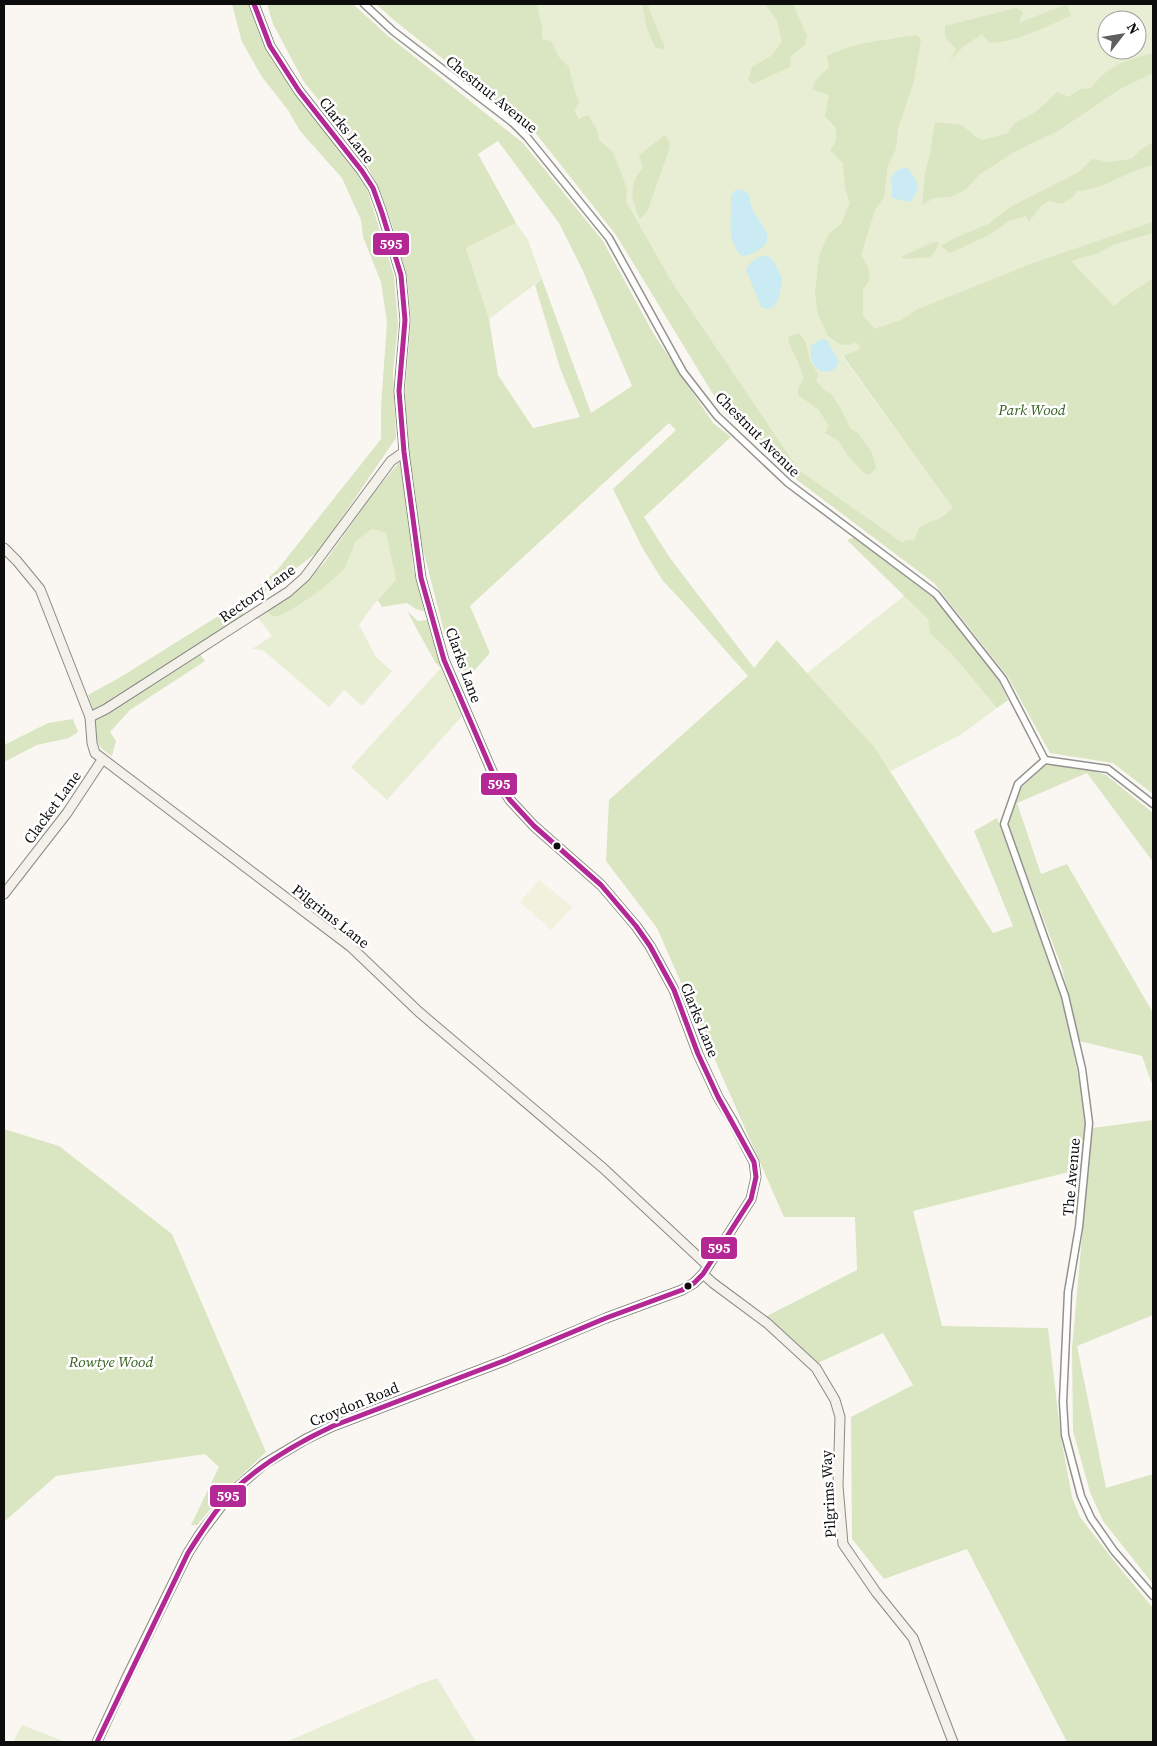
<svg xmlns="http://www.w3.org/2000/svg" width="1157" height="1746" font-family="'Source Serif 4',serif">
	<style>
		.green { fill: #e7eed3; fill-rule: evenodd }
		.forest { fill: #dae5c2; fill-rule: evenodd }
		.pitch { fill: #f0f2dd }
		.water { fill: #caebf3 }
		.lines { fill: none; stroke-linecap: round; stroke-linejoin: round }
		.street-casing { stroke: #949290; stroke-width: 9 }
		.secondary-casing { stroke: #8a8987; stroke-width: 11 }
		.street { stroke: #fefefd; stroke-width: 6 }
		.secondary { stroke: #f4f1ea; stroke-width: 9 }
		.bus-1-casing { stroke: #fff; stroke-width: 9 }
		.bus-1 { stroke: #b32895; stroke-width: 5 }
		.bus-dot { fill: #0d0d0d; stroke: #fff; stroke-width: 2 }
		.labels { text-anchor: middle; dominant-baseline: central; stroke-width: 5; stroke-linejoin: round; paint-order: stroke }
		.street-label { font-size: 15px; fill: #0d0d0d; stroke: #fff }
		.park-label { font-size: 15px; font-style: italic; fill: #386221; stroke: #fff }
		.line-badge { stroke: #fff; stroke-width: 2 }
		.badge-label { font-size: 14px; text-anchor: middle; font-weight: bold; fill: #fff }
	</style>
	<rect width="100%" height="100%" fill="#faf7f2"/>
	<!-- green -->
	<g class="green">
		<path d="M515 4H1153V278L1114 306 1077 267 1014 285 842 356 1104 714 924 558 799 470 672 282ZM1107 20H1137V50H1107Z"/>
		<path d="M516 223 528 240 542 279 489 319 466 248Z"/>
		<path d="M372 529 386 533 396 580 371 608 359 625 376 657 392 671 362 706 344 690 329 707 263 650 252 649 272 636 257 617 266 610 279 616 314 595 345 568 356 541Z"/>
		<path d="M905 595 928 619 931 633 951 653 997 708 962 734 891 771 876 749 807 673Z"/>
		<path d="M441 668 463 715 387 800 351 767Z"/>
		<path d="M437 1678 476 1742H286L420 1684Z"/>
		<path d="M22 1725 66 1742H13Z"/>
	</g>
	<!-- forest -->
	<g class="forest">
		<path d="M232 4H249L250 9 267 48 353 166 366 186 394 276 398 324 393 373 396 438 319 551 241 610 244 615 111 702 93 710 88 695 119 678 244 600 278 569 381 439V407L387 322 381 282 363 237 361 220 342 178 300 131 288 110 262 77 242 42Z"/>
		<path d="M267 4H353L387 35 523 143 603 241 653 333 713 423 731 437 644 517 670 558 754 668 777 640 876 749 993 933 1013 926 974 831 997 818 1066 1012 1086 1118 1081 1169 913 1211 942 1326 1048 1328 1061 1438 1072 1497 1080 1517 1114 1561 1153 1608V1742H1067L967 1549 884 1579 852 1539 851 1417 913 1385 883 1333 818 1363 765 1317 857 1270 855 1217H784L657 928 606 861 609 800 748 676 682 601 663 581 643 549 613 489 676 430 669 423 470 606 490 653 463 683 446 639 420 538 414 483 407 443 405 392 411 320 407 277 391 221 378 186 358 149 304 82 273 24ZM498 141 559 223 583 271 632 386 591 413 542 279 535 285 560 368 580 417 533 428 498 375 489 319 466 248 516 223 478 154Z"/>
		<path d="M376 4H537L542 27V39L551 41 559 57 569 67 574 89 579 101 575 111 579 119 588 115 597 130 599 140 612 151 619 167 627 189 626 201 672 282 799 470 903 543 906 540H915C918 526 921 526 933 521 941 519 947 513 953 508L843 356 861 348 856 342 852 344 841 345 828 336 818 314 815 294 819 256 828 235 841 224 850 203 845 188 843 163 830 150 836 141V128L825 116 829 95 812 89 816 80 829 67 827 56C854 42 887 40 916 35L921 39 914 81 898 129 896 149 888 165 884 197 875 210 861 255 868 266 870 279 863 290V316L875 329 901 320 916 310 1036 262 1153 222V233L1115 244 1098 253 1071 261 1114 306 1122 299 1153 278V794L1113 763 1050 753 1008 677 934 583 793 477 724 412 616 235 534 131 395 21Z"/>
		<path d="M642 4H648L650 12 664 45V50L655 47 647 29Z"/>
		<path d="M767 4H793L807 36 805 45 791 56 790 67 753 84 748 80 752 67 771 56 782 42 777 20 766 6Z"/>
		<path d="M1067 4 1071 16C1043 27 1021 41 990 43L982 34 963 47 950 60 956 49 945 37V26L1016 8 1023 12 1019 23Z"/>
		<path d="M1153 53V73L1120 89 1058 131 1014 152 979 175 965 190 950 197 934 198 922 205 925 173 930 154 935 122 962 125 976 137 983 140 1008 133C1014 121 1018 122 1029 116 1039 110 1048 101 1057 92L1068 97 1081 89 1091 88C1111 63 1124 61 1153 53Z"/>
		<path d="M665 135 670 144 669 150 647 212 640 219C631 199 628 185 643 168L639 155Z"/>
		<path d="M1153 142V165C1127 170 1105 190 1077 191L1073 197 1062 204 1049 201 1041 206 1029 222 1026 216 1009 221 989 235 950 253 941 246 955 238 988 224 1012 206 1079 172 1092 159 1110 162 1132 159 1139 151Z"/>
		<path d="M939 242 937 248 930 258C920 255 911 262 901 257L931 243Z"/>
		<path d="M799 333 806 343 810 361 818 374 816 381 824 390 831 394 841 409 850 428 858 433 872 453 876 468 869 475 864 473 848 456 839 441 825 433 829 426 818 409 798 395V388L804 378 798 362 788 341 790 336Z"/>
		<path d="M400 461 408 506 413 568 426 612 416 609 407 603 382 607 378 600 396 580 386 533 372 529 356 541 345 568 330 582 314 595 292 609 279 616H272L266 610 299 588 324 563 373 494Z"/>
		<path d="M855 537 933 597 999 681 1008 700 997 708 951 653 930 633 928 619 847 540Z"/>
		<path d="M407 611 418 621 427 620 441 668 435 662Z"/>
		<path d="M200 654 205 661 130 710 110 732 116 741 112 756C95 746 96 739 94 720L111 711Z"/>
		<path d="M73 719 78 732 69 738 37 745 4 762V745L48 723Z"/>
		<path d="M1045 765 1084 768 1106 775 1153 813V862L1087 773 1017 803 1041 874 1067 864 1153 1013V1087L1142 1056 1079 1041 1062 968 1008 825 1016 799 1021 788Z"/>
		<path d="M1153 1120V1315L1077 1346 1106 1488 1153 1474V1584L1103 1521 1090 1492 1073 1431 1072 1348 1092 1128Z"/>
		<path d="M4 1129 59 1146 172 1234 266 1452 228 1488 197 1525H191L219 1467 205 1454 56 1476 4 1522Z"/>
	</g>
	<!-- pitch -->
	<path class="pitch" d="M539 880 573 907 551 930 520 902Z"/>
	<!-- water -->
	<g class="water">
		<path d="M903 168H907L915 178 918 188 911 202 892 198C890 191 894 186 890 179L895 172Z"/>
		<path d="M738 189 745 191 749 195C750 203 752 210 757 217 764 228 776 241 758 250 751 254 748 257 740 255 725 234 733 220 731 197L733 192Z"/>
		<path d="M761 256H768L774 262 782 278C781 291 778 315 761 307L746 269 750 263Z"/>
		<path d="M821 339 827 340 839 362C832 378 814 373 811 358 810 354 811 349 811 346Z"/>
	</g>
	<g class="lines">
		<!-- street casing -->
		<g class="street-casing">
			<g id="street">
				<path d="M364 4 393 31 513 123 527 137 609 238 683 372 717 416 788 483 936 594 1003 679 1045 760"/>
				<path d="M1045 760 1018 784 1004 824 1065 996 1082 1069 1089 1123 1079 1227 1068 1292 1063 1402 1065 1435 1081 1496 1091 1518 1114 1551 1153 1596"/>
				<path d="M1045 760 1108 769 1153 804"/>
			</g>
		</g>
		<!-- secondary casing -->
		<g class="secondary-casing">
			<g id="secondary">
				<path d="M4 548 17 561 40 589 90 717 92 743 95 753 351 947 419 1012 603 1168 708 1266"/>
				<path d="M90 717 106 709 288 592 305 577 391 461 404 452"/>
				<path d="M4 894 67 813 102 760"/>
				<path d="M703 1274 713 1283 767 1323 816 1368 835 1400 840 1417 838 1486 843 1544 876 1592 913 1638 953 1742"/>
				<path d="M97 1742 127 1677 188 1553 200 1534 232 1492 264 1464 306 1439 333 1426 506 1360 606 1318 682 1290 694 1283 703 1274 751 1199 756 1177 754 1162 732 1120 718 1097 698 1054 674 990 650 946 636 926 601 885 534 826 510 800 494 776 444 660 421 578 404 452 399 391 405 320 401 275 382 213 373 188 362 171 299 91 270 46 254 4"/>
			</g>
		</g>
		<!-- street -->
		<use href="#street" class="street"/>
		<!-- secondary -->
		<use href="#secondary" class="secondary"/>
		<!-- bus-1 casing -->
		<g class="bus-1-casing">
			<path id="bus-1" d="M97 1742 188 1553C200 1534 217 1507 233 1491 262 1463 297 1443 333 1426L506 1360 606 1318 682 1290 694 1283 703 1274 751 1199 756 1177 754 1162 718 1097 698 1054 674 990 650 946 636 926 601 885 534 826 510 800 494 776 444 660 421 578 404 452 399 391 405 320 401 275 382 213 373 188 362 171 299 91 270 46 254 4"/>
		</g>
		<!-- bus-1 -->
		<use href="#bus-1" class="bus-1"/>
	</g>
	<!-- markers -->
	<g class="bus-dot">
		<circle cx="557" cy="846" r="4.5"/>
		<circle cx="688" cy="1286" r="4.5"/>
	</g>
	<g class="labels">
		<!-- street labels -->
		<g class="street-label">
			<text transform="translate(492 94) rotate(39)">Chestnut Avenue</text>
			<text transform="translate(347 130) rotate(52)">Clarks Lane</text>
			<text transform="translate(758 434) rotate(45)">Chestnut Avenue</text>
			<text transform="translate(257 593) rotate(-35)">Rectory Lane</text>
			<text transform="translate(464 665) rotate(70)">Clarks Lane</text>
			<text transform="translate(52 807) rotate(-54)">Clacket Lane</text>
			<text transform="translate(331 916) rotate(38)">Pilgrims Lane</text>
			<text transform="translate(700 1020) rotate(68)">Clarks Lane</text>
			<text transform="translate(1071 1177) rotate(-85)">The Avenue</text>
			<text transform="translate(354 1404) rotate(-22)">Croydon Road</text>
			<text transform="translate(828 1494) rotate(-93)">Pilgrims Way</text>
		</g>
		<!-- park labels -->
		<g class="park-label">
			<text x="1032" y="409">Park Wood</text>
			<text x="111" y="1361">Rowtye Wood</text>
		</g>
	</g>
	<g class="line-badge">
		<rect x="372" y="232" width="38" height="24" rx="5" fill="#b32895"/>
		<rect x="480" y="772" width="38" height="24" rx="5" fill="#b32895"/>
		<rect x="700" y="1236" width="38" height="24" rx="5" fill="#b32895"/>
		<rect x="209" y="1484" width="38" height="24" rx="5" fill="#b32895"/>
	</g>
	<g class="badge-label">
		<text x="391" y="249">595</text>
		<text x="499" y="789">595</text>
		<text x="719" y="1253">595</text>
		<text x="228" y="1501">595</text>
	</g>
	<!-- border -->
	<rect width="1157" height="1746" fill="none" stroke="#0d0d0d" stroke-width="10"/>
	<!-- north arrow -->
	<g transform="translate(1122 35) rotate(59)"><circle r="24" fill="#ffffff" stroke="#9e9e9e"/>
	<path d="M0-4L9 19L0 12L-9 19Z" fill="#605f5d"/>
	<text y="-8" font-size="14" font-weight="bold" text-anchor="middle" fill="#0d0d0d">N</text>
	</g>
</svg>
